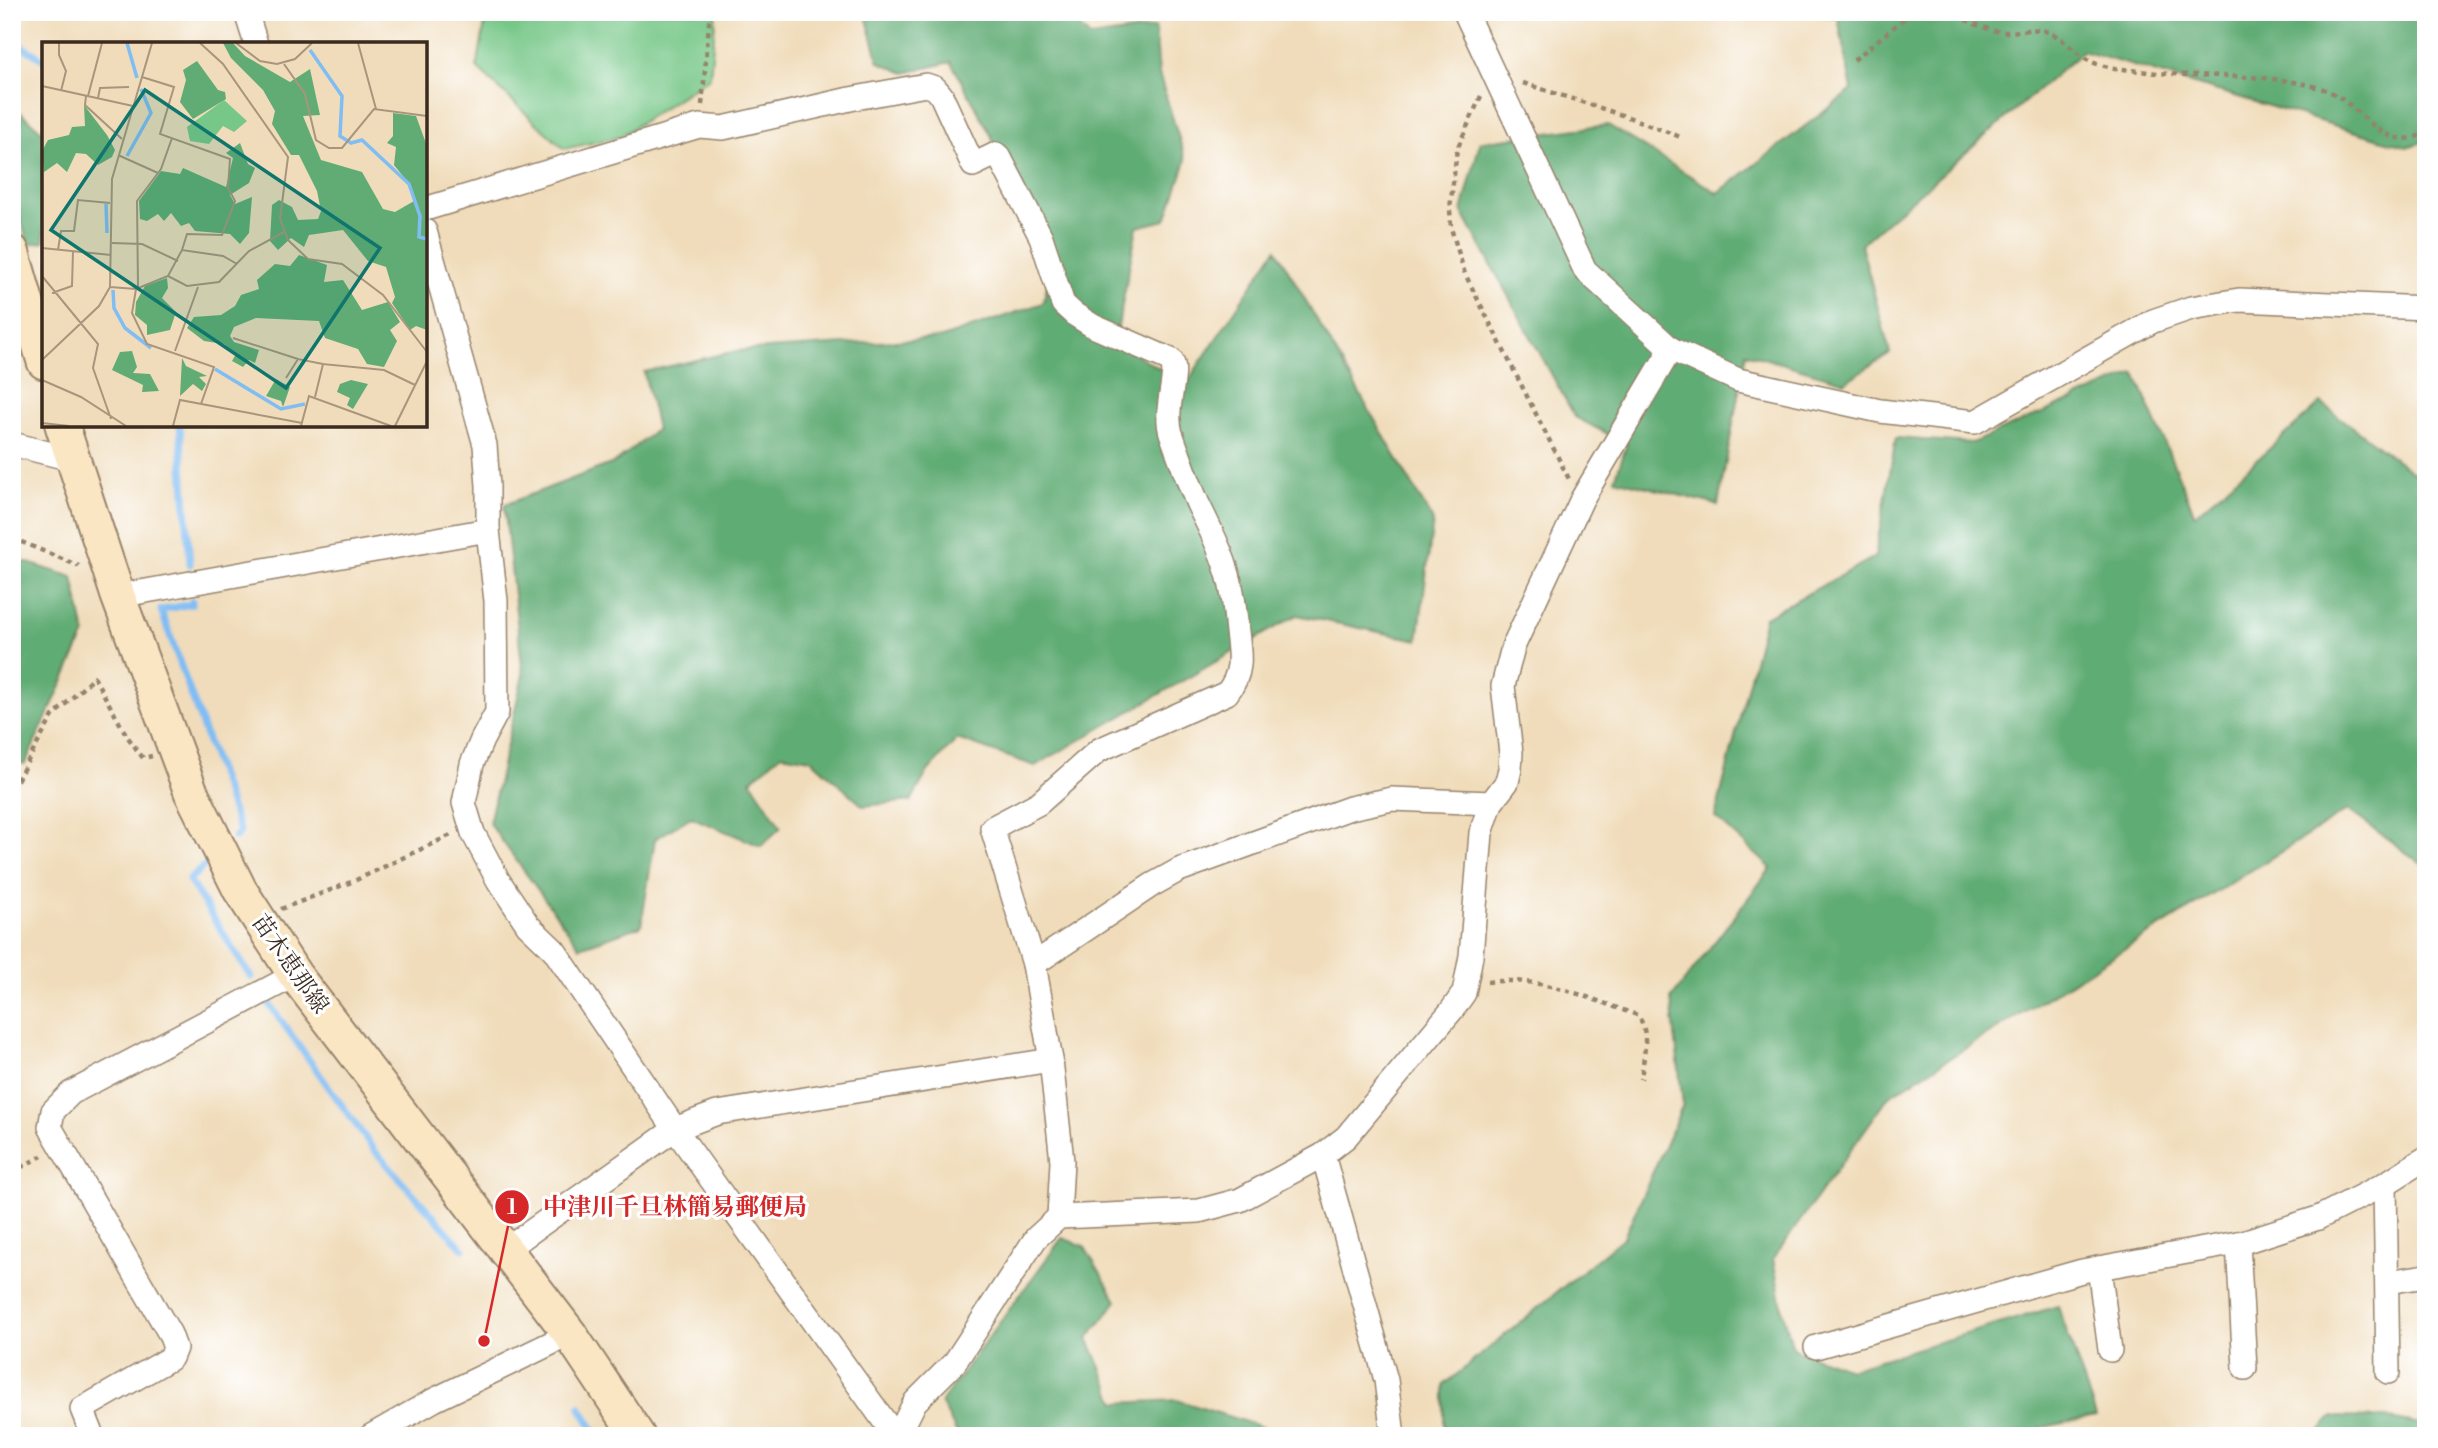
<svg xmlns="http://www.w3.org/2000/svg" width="2438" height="1448" font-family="'Libre Bodoni','Noto Serif JP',serif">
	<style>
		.green { fill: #77c788; stroke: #597853; stroke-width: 2 }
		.forest { fill: #61ac74; stroke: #4e6b49; stroke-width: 2 }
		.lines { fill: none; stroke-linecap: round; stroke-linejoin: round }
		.stream { stroke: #80bdf3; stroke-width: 7 }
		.street-casing { stroke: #96836c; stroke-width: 26 }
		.secondary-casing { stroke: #96836c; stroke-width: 37 }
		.path { stroke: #96836c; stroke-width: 4.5; stroke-dasharray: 5 5; stroke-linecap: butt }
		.street { stroke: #fff; stroke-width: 23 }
		.secondary { stroke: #fbe6c4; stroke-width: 33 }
		.labels { text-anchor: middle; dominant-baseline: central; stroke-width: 6; stroke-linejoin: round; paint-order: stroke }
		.street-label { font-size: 23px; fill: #3b2a1e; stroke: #fff }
		.inset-river { fill: none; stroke: #80bdf3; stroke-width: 3.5 }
		.inset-road { fill: none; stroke: #a8957c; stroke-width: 2 }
		.view { fill: #0f766e; fill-opacity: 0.15; stroke: #0f766e; stroke-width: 3.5 }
		.inset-edge { fill: none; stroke: #3b2a1e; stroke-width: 3.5 }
		.leader { fill: none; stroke: #d62828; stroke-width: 2.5 }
		.callout-dot { fill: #d62828; stroke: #fff; stroke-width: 2.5 }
		.mark-label { font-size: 21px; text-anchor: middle; font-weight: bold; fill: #fff }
		.callout-label { font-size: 24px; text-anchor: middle; font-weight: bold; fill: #d62828; stroke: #fff; stroke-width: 6; stroke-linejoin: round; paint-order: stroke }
	</style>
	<rect width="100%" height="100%" fill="#fff"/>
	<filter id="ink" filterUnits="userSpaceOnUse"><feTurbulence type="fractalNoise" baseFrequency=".0143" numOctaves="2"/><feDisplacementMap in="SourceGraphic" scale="14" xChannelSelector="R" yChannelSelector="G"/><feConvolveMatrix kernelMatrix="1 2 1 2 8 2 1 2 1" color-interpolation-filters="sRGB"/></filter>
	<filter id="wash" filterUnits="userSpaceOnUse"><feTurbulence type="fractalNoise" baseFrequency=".00686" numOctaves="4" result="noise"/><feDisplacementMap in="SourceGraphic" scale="28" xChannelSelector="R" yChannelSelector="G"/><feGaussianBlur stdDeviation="1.57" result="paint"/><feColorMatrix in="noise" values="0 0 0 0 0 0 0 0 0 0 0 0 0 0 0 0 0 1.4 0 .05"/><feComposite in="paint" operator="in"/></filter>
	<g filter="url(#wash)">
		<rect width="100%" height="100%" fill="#f0dcba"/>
		<!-- green -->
		<path class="green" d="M487 12H716L710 77 619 137 564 149 477 68Z"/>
		<!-- forest -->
		<g class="forest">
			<path d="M865 12H1064L1090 37 1155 28 1159 74 1186 161 1166 220 1137 227 1115 342 1186 384 1276 249 1433 521 1418 640 1297 615 1035 766 957 739 928 771 911 801 863 806 811 759 781 754 751 781 781 827 761 846 691 817 655 839 641 926 580 947 489 823 523 675 504 505 616 462 657 429 644 372 736 351 942 338 1043 303 1048 282 991 135 951 62 905 73 879 62Z"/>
			<path d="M1793 12H2426V141L2407 147 2083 51 1861 244 1890 353 1845 382 1746 353 1718 505 1615 479 1627 444 1575 417 1462 212 1480 142 1608 125 1718 193 1852 90 1838 18Z"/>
			<path d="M12 105 44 133V242L28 244 12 187Z"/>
			<path d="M2135 373 2195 515 2321 403 2411 471 2426 475V867L2348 810 1889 1096 1773 1259 1783 1312 1793 1349 1850 1369 2058 1306 2096 1416 2040 1428 2039 1436H1819L1783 1433 1777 1436H1444V1385L1624 1237 1683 1105 1671 999 1771 868 1715 817 1765 617 1875 557 1896 438 1972 443Z"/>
			<path d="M12 558 73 577 85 634 25 764 12 762Z"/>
			<path d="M1062 1238 1084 1246 1117 1301 1088 1338 1116 1403 1177 1400 1290 1436H958L941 1402Z"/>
			<path d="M2333 1417 2386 1418 2426 1426V1436H2323L2320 1431Z"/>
		</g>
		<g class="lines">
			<!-- stream -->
			<g class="stream">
				<path d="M12 40 44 60"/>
				<path d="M180 425 190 564"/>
				<path d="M192 601V604L161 610 240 832 235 837"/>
				<path d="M205 865 189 880 251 977"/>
				<path d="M267 1001 374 1150 463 1249"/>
				<path d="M580 1407 598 1436"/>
			</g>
		</g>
	</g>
	<g filter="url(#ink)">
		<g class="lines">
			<!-- street casing -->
			<g class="street-casing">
				<g id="street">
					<path d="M246 12 256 44"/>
					<path d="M1465 12 1585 270 1671 349 1738 380 1880 411 1975 422 2153 321 2191 308 2239 300 2426 308"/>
					<path d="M425 209 699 126 723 128 850 99 926 85 935 88 941 95 973 165 996 154 1000 158 1041 237 1063 304 1074 314 1093 326 1171 360C1180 372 1163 408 1171 433 1179 456 1188 481 1198 504 1208 525 1219 545 1226 568 1233 588 1235 611 1237 632 1240 656 1243 673 1227 693L1099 750 1039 803 992 828 1034 964"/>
					<path d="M425 231 485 445 488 486V530L496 601 497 712 482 740 472 764 464 803 473 833 498 880 528 925 554 950 675 1129 895 1436"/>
					<path d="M12 444 71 459"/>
					<path d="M118 596 488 530"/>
					<path d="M1323 1155 1386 1380 1393 1436"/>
					<path d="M1059 1217 1062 1161 1051 1060 1034 964 1152 885 1179 870 1350 808 1392 799 1491 803"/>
					<path d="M2238 1243 2245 1368"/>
					<path d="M504 1251 675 1129 717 1113 1051 1060"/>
					<path d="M2099 1268 2110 1350"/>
					<path d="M2387 1282 2426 1276"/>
					<path d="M1816 1347 2082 1271 2243 1242 2318 1218 2385 1184"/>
					<path d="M2388 1372 2385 1184 2426 1158"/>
					<path d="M93 1436 82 1409 171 1358 175 1348 170 1334 50 1127 53 1111 71 1093 295 975"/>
					<path d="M371 1436 434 1400 570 1334"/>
					<path d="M898 1436 915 1402 955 1362 1036 1238 1059 1217 1199 1211 1240 1200 1323 1155 1346 1137 1452 1010 1464 993 1471 956 1481 833 1491 803 1507 782 1510 769 1511 753 1503 686 1513 647 1582 499 1671 349"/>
				</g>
			</g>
			<!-- secondary casing -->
			<g class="secondary-casing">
				<g id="secondary">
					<path d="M12 251 44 362"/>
					<path d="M62 425 118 596 191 792 240 890 295 975 570 1334 638 1436"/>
				</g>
			</g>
			<!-- path -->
			<g class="path">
				<path d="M1947 12C1965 19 1984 30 2003 32 2016 33 2032 27 2045 31 2063 36 2072 51 2088 60 2102 68 2125 69 2140 71 2198 79 2271 71 2326 90 2359 102 2385 158 2426 132"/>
				<path d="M1854 60 1912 12"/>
				<path d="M1523 83 1628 117 1683 138"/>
				<path d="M1481 96 1457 149 1450 209 1451 228 1465 274 1570 481"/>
				<path d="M702 105 710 12"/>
				<path d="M12 538 79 566"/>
				<path d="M12 789 53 716 94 677 127 736 143 758 152 756"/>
				<path d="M281 909 354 881 453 834"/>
				<path d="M1487 982C1543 976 1585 997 1637 1015 1651 1030 1643 1059 1641 1079"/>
				<path d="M12 1172 42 1156"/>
			</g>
			<!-- street -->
			<use href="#street" class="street"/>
			<!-- secondary -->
			<use href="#secondary" class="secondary"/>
		</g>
	</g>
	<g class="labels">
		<!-- street labels -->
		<g class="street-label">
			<text transform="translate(290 964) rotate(55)">苗木恵那線</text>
		</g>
	</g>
	<!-- overview -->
	<g transform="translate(42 42)">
		<rect width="385" height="385" fill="#f0dcba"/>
		<path d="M182 58 205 79 192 90 181 84 167 102 148 99 145 85Z" fill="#77c788"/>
		<path d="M181 1H191L203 14 248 40 268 27 278 73 261 74 279 118 320 130 341 167 353 170 372 159 368 143 352 123 354 105 345 101 351 94V71L374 74 385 104V288L374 284 368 288 350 261 353 255 344 225 326 219 301 188 267 193 262 205 249 196 236 208 228 199 230 163 237 158 250 165 256 178 276 177 279 169 275 149 257 113H249L230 82 233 69 221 48 189 16ZM155 19 176 48 183 50 184 57 151 77 138 60 144 38 141 28ZM42 63 65 93 73 108 70 115 56 123 44 112 34 111 25 130 15 121 2 130 0 109 6 98 27 93 30 85 43 84ZM198 101 206 122 213 126 207 141 188 153 193 162 210 155 207 191 198 202 188 192 153 189 147 181 139 184 129 171 122 179 116 172 105 179 98 177 97 159 119 129 138 132 141 126 184 145 191 116 184 111ZM257 213 285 223 282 240 301 238 320 268 346 260 358 280 348 288 355 299 342 325 325 322 316 307 283 296 277 279 214 276 192 285 188 294 192 300 217 308 213 321 207 318 201 325 190 319 194 312 182 302 162 299 145 286 152 275 179 273 193 264 199 253 217 247 215 238 233 222 248 224ZM125 236 126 246 120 256 134 270 128 288 105 293V283L93 273 94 260 103 244ZM90 309 95 325 91 331 108 332 117 349 100 350 101 343 70 328 78 310ZM140 316 144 324 165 334 157 335 164 342 160 349 151 342 138 354ZM234 337 248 345 241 365 239 359 224 354ZM309 338 326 342 311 367 305 363 308 356 295 350 298 342Z" fill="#61ac74"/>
		<path class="inset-river" d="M85 1 95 36M268 8 300 54 298 94 309 101 320 98 367 142 378 174 377 195 385 197M85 114 109 71 99 47M64 162 65 191M71 248 72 266 83 286 109 306M173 327 239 367 263 362"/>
		<path class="inset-road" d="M17 1V13L24 29 19 49M158 1 181 22 246 115 238 177 246 198 266 217 300 222 341 253 385 310M194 1 218 19 235 22 253 17 270 1M316 1 334 67M242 22 263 52 274 98 287 106H300L332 67 385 74M100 35 132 45 118 92 188 117 186 146 193 159 180 193 145 192 140 208M0 44 91 64M44 54 43 63 80 97M46 54 60 1M56 56 58 46 87 45M76 113 116 131M70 201 100 202 136 219M0 206 69 213M16 208 19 189H32L36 158 68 161M0 234 56 302 51 326 69 377M126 234 145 244 177 240 207 209 242 190M68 245 94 247 126 234 140 208 181 214 195 222M96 245 95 159 119 127 130 96M94 247 90 271 105 302 172 325 159 362M10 251 30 244 31 209M191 296 256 317M133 309 156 245M0 318 57 264 68 245 70 137 110 1M244 336 256 317 281 322M0 338 39 355 84 384M273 355 281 322 342 328 373 343M0 381 27 384M131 384 138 358 260 381M259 384 267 354 349 384M353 384 385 319"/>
		<path class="view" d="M103 48 338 206 244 346 9 188Z"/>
		<rect width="385" height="385" class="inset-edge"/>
	</g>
	<!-- callouts -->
	<path class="leader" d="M484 1341L512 1207"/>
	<g class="callout-dot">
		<circle cx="484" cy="1341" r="7"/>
		<circle cx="512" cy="1207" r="18"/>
	</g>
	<g class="mark-label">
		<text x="512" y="1214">1</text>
	</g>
	<g class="callout-label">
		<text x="675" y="1215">中津川千旦林簡易郵便局</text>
	</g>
	<!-- margin -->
	<rect width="2438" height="1448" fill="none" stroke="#fff" stroke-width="42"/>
</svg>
